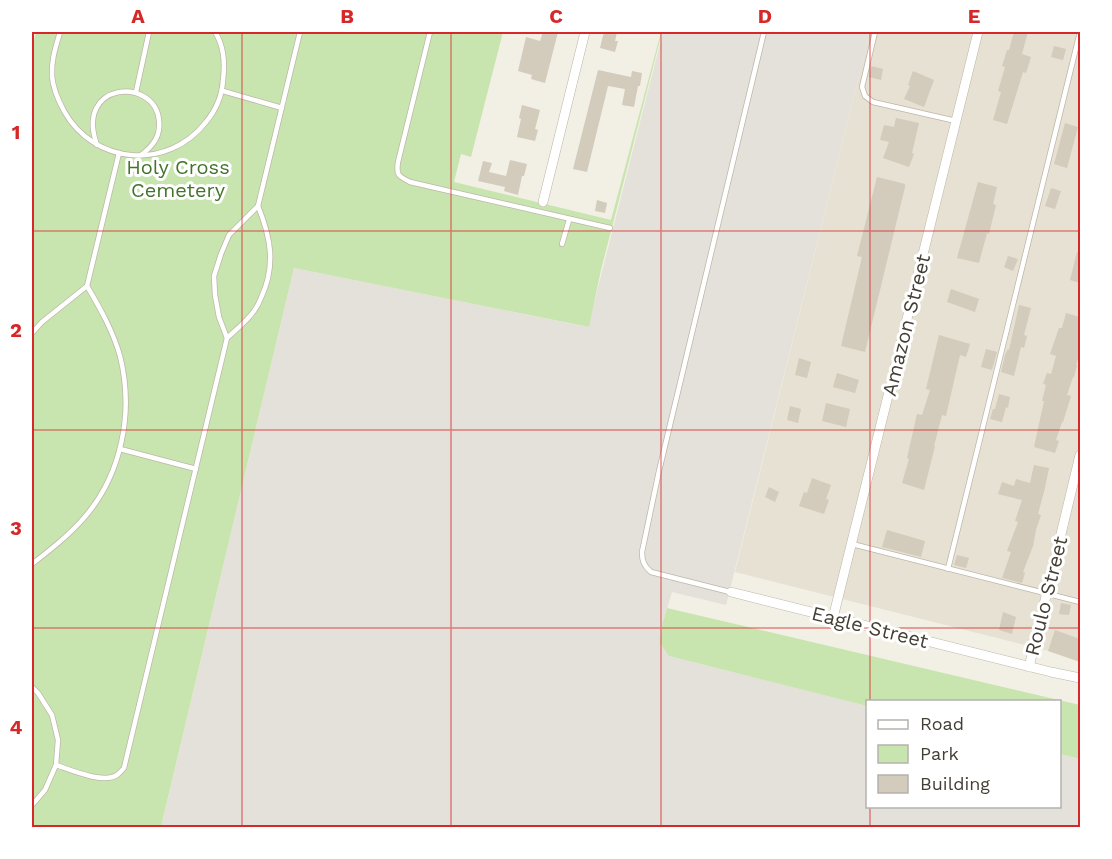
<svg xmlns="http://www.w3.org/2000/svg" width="1112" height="859" font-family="'Work Sans',sans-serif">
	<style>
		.residential { fill: #e6e1d3 }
		.industrial { fill: #e4e0da }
		.green { fill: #c9e5af }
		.building { fill: #d3cbbb }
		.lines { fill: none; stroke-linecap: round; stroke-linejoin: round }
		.service-casing { stroke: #bdb7a8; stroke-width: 6 }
		.minor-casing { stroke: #bdb7a8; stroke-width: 10 }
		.service { stroke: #fff; stroke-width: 4.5 }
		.minor { stroke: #fff; stroke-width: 9 }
		.grid { fill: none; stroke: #d62828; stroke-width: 1.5; stroke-opacity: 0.55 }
		.labels { text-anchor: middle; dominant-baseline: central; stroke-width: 6; stroke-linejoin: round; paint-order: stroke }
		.park-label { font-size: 20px; fill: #42732b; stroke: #fff }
		.street-label { font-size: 20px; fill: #443f35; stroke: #fff }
		.neatline { fill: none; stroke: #d62828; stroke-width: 2 }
		.grid-label { font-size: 20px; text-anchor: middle; font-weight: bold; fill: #d62828 }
	</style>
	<rect width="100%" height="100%" fill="#f2efe5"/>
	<!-- residential -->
	<path class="residential" d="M870 32H1080V659L735 572Z"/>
	<!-- industrial -->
	<path class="industrial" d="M663 32H870L726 605 672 592 663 622 669 656 867 706 868 806H1060V754L1080 759V827L161 828 294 268 588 327Z"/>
	<!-- green -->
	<g class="green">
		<path d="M36 32H503L471 157 461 154 454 182 611 220 661 32H662L601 270 589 327 294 268 161 827 32 828V50Z"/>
		<path d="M667 608 1080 705V759L1060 754V702H868L867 706 669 656 660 643 663 622Z"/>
	</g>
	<!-- building -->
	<g class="building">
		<path d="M543 32H558L545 83 531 79 532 75 518 71 526 37 540 41Z"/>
		<path d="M604 32H617L615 41H618L615 52 600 48Z"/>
		<path d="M1014 32H1028L1022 54 1031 57 1026 73 1023 72 1007 124 993 120 1001 92 998 91 1005 67 1002 66 1007 50H1009Z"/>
		<path d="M1054 46 1066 49 1063 60 1051 57Z"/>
		<path d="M871 66 883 69 881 80 869 77Z"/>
		<path d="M598 70 631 77 632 71 642 73 640 86H638L634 107 622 105 625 89 608 86 587 172 573 169Z"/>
		<path d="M913 71 934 80 924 107 904 99 910 86 908 85Z"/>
		<path d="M522 105 540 110 535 129 538 130 535 141 517 137 521 119 519 118Z"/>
		<path d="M896 118 919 123 912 153 914 154 909 167 883 158 889 142 880 140 884 125 894 127Z"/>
		<path d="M1065 123 1078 127 1067 168 1054 164Z"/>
		<path d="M510 160 527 164 524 176H522L518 195 504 191 505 187 478 181 483 161 492 163 489 172 506 176Z"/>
		<path d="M877 177 905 184V187L865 352 841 346 862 257 857 256Z"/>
		<path d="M978 182 997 187 993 204 996 205 989 234 987 233 979 263 957 258Z"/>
		<path d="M1051 188 1061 191 1055 209 1045 206Z"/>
		<path d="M597 200 607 203 605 213 595 211Z"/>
		<path d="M1077 252H1080V283L1070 280Z"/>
		<path d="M1008 256 1018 259 1013 271 1004 267Z"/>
		<path d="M951 289 979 299 975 312 947 302Z"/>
		<path d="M1019 305 1031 308 1024 335 1027 336 1024 348 1021 347 1014 376 1001 372 1005 355 1008 349 1009 350Z"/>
		<path d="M1066 313 1080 317V352L1076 365H1077L1074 377H1073L1067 395 1071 396 1063 422H1062L1056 440 1059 441 1055 453 1034 447 1044 401H1042L1046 385 1043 384 1047 373 1051 374 1056 356 1050 354 1059 328H1062Z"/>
		<path d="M939 335 970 344 966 357 960 355 946 416 942 415 934 446H935L924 490 902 483 909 459 907 458 917 414 922 415 930 390 926 389Z"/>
		<path d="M986 349 997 352 992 370 981 367Z"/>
		<path d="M799 358 811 362 807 378 795 375Z"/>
		<path d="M837 373 859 380 855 393 833 387Z"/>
		<path d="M999 394 1010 397 1008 408 1006 407 1002 422 990 419 993 409H995Z"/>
		<path d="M826 403 850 409 846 427 822 421Z"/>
		<path d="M790 406 801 409 798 423 787 420Z"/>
		<path d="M1034 465 1049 468 1045 488 1038 514 1041 515 1036 530 1033 546 1023 572 1025 573 1022 583 1002 578 1011 552 1007 551 1018 522 1015 521 1022 500 998 494 1002 482 1014 486 1016 479 1030 483Z"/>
		<path d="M812 478 831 485 826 499 829 500 824 514 799 506 804 492 807 493Z"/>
		<path d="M769 487 779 492 775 502 765 497Z"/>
		<path d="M887 530 925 541 921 557 882 547Z"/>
		<path d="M957 555 969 558 966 568 954 565Z"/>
		<path d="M1061 603 1071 605 1069 615 1059 614Z"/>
		<path d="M1003 612 1016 617 1012 634 999 630Z"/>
		<path d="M1055 630 1080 639V662L1048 651Z"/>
	</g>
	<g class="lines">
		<!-- service casing -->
		<g class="service-casing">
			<g id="service">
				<path d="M60 32C56 46 51 60 52 76 53 88 58 100 64 111 94 165 168 171 206 122 216 110 222 96 223 80 225 64 224 46 215 32"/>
				<path d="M430 32 398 162C396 175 398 176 410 182L610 228"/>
				<path d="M875 32 862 87 865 96 873 102 956 121"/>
				<path d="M223 91 282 108"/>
				<path d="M136 92 149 32"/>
				<path d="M97 145C74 82 154 76 159 120 161 136 153 146 141 155"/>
				<path d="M562 244 569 220"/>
				<path d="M32 333 42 322 87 286 119 153"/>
				<path d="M227 338C237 329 247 321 254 311 257 307 259 303 261 298 276 266 271 238 258 206"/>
				<path d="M120 449 196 469"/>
				<path d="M852 544 1080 602"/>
				<path d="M32 564C50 550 68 536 83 519 122 475 134 412 120 356 113 331 100 308 87 286"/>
				<path d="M948 569 1080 32"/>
				<path d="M730 592 651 572C644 566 642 561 642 552L659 471 764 32"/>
				<path d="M32 687 38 693 52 715 58 740 56 765 45 790 32 805"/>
				<path d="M56 765C71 770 103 784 117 775 120 773 122 770 124 768L227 338 219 317 215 295 214 276 221 254 229 235 258 206 300 32"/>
			</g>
		</g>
		<!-- minor casing -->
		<g class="minor-casing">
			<g id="minor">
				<path d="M543 202 585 32"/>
				<path d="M731 592 1051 672 1080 678"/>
				<path d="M833 618 978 32"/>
				<path d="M1029 667 1080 455"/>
			</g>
		</g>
		<!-- service -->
		<use href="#service" class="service"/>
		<!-- minor -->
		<use href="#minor" class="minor"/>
	</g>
	<!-- grid -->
	<path class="grid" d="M242 32V828M451 32V828M661 32V828M870 32V702M32 231H1080M32 430H1080M32 628H1080M870 806V828"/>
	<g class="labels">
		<!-- park labels -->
		<g class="park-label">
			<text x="178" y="167">Holy Cross<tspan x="178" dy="23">Cemetery</tspan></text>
		</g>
		<!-- street labels -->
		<g class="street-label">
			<text transform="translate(906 325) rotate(-76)">Amazon Street</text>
			<text transform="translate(1046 596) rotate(-76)">Roulo Street</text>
			<text transform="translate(870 627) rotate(14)">Eagle Street</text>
		</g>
	</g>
	<!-- border -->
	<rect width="1112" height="859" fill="none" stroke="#ffffff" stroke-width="66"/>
	<!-- legend -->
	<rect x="866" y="700" width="195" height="108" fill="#ffffff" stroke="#b4b2ae" stroke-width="1.5"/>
	<rect x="878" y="720" width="30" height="9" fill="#ffffff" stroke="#b4b2ae" stroke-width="1.5"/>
	<text x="920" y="730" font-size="18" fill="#443f35">Road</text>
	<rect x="878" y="745" width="30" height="18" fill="#c9e5af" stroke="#b4b2ae" stroke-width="1.5"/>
	<text x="920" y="760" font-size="18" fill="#443f35">Park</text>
	<rect x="878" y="775" width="30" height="18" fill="#d3cbbb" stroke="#b4b2ae" stroke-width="1.5"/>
	<text x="920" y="790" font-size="18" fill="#443f35">Building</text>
	<rect x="33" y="33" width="1046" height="793" class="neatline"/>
	<g class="grid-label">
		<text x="138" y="23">A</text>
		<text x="347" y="23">B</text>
		<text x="556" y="23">C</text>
		<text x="765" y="23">D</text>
		<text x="974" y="23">E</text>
		<text x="16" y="139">1</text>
		<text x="16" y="337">2</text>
		<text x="16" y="535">3</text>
		<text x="16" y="734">4</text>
	</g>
</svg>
